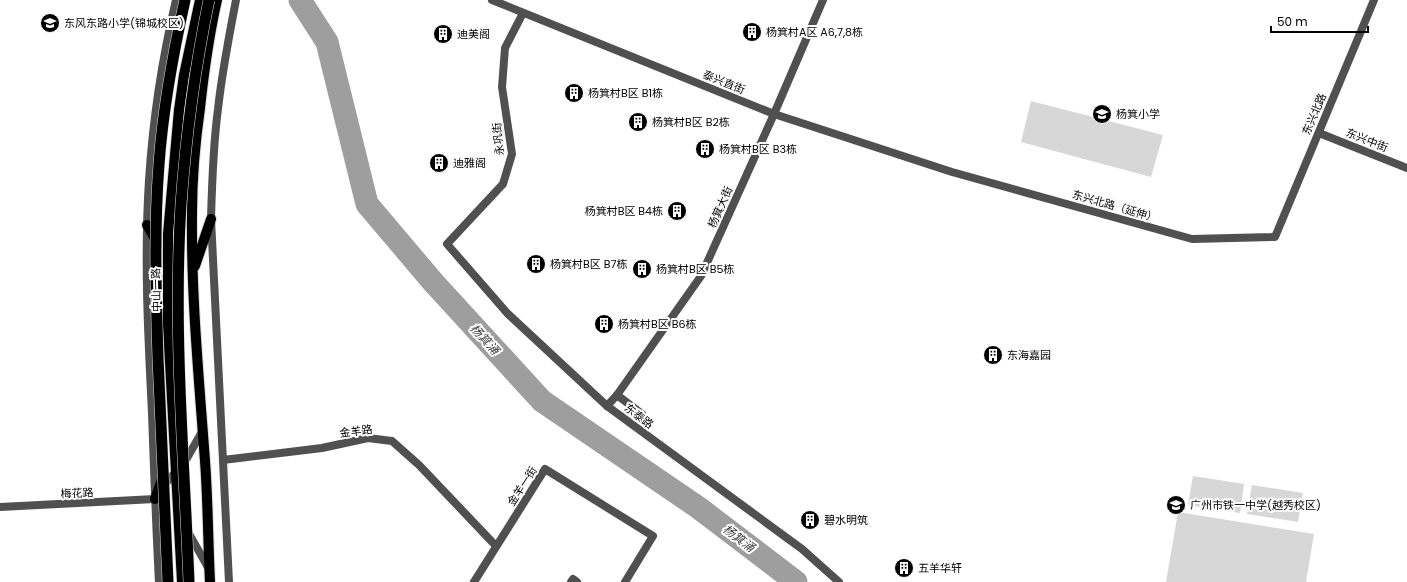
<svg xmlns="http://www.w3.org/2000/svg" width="1407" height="582" font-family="Poppins,'Noto Sans SC',sans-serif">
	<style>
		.green { fill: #d7d7d7 }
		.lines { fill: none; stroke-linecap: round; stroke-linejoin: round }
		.river { stroke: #9e9e9e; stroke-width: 23 }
		.primary-casing { stroke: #dbdbdb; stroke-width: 12 }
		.minor { stroke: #505050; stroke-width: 8 }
		.tertiary { stroke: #505050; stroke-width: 8 }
		.primary { stroke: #000; stroke-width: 10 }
		.trunk-bridge-casing { stroke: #dbdbdb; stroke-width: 12; stroke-linecap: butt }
		.trunk-bridge { stroke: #000; stroke-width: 11 }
		.labels { text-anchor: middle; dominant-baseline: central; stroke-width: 4; stroke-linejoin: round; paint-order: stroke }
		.poi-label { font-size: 11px; fill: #000; stroke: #fff; text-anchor: start }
		.street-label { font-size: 11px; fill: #000; stroke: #fff }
		.water-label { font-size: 12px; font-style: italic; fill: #3f3f3f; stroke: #fff }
	</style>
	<rect width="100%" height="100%" fill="#fff"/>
	<!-- green -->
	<g class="green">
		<path d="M1031 101 1163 135 1151 177 1021 142Z"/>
		<path d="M1193 476 1244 484 1240 513 1188 505Z"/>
		<path d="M1252 485 1303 493 1298 522 1247 514Z"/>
		<path d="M1178 512 1314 534 1306 582H1166Z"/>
	</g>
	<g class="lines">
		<!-- river -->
		<path class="river" d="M300 0 327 42 367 204 433 282 542 401 699 508 796 582"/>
		<!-- primary casing -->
		<g class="primary-casing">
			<g id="primary">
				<path d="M147 225 157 242"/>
				<path d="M195 266 211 219"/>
				<path d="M155 499 163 477"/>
				<path d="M182 582 168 326V234L179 110 184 75 200 0"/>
				<path d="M210 582C208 542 208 501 205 461 199 379 191 296 192 213 192 178 195 143 200 108 204 71 209 35 217 0"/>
			</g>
		</g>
		<!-- minor -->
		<g class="minor">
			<path d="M774 114 952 172 1192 239 1275 237 1374 0"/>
			<path d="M1319 133 1407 168"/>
			<path d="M617 395 642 414"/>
			<path d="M223 460 322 448 368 438 392 441 419 465 496 546"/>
			<path d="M474 582 545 469 653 536 625 582"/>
			<path d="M571 582 573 579 577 582"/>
		</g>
		<!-- tertiary -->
		<g class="tertiary">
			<path d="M492 0 774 114"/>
			<path d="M523 13 505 48 502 87 512 154 503 184 447 244 507 313 607 406 802 549 839 582"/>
			<path d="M607 406 617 395 701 276 774 114 823 0"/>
			<path d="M162 488 187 458 203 430"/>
			<path d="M0 507 155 499"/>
			<path d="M188 532 209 569"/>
			<path d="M159 582C156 526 154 469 152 413 148 335 144 257 149 180 153 119 162 59 176 0"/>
			<path d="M229 582 211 219C212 182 213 146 218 109 222 72 229 36 236 0"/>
		</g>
		<!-- primary -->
		<use href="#primary" class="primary"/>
		<!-- trunk-bridge casing -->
		<g class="trunk-bridge-casing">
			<g id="trunk-bridge">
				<path d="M168 582C165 507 161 433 158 358 156 293 154 229 159 164 163 109 173 54 185 0"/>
				<path d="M189 582C184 456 173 330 181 204 186 135 195 67 209 0"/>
			</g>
		</g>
		<!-- trunk-bridge -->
		<use href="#trunk-bridge" class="trunk-bridge"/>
	</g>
	<!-- icons -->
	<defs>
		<g id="school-disc" transform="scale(1)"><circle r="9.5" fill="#000" stroke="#fff"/><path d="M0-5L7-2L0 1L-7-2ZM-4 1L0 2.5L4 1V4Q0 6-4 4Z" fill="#fff"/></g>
		<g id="building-disc" transform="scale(1)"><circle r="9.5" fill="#000" stroke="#fff"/><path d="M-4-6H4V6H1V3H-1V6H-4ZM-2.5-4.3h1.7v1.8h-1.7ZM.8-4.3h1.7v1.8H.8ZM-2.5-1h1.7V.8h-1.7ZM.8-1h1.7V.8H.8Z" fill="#fff"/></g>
	</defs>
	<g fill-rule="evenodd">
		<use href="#school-disc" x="50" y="23"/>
		<use href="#building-disc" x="752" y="32"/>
		<use href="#building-disc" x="443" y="34"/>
		<use href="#building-disc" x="574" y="93"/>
		<use href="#school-disc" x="1102" y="114"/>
		<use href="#building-disc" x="638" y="122"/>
		<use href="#building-disc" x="705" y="149"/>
		<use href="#building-disc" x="439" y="163"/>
		<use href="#building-disc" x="677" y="211"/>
		<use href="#building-disc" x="536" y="264"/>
		<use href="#building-disc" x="642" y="269"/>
		<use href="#building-disc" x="604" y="324"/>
		<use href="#building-disc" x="993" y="355"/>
		<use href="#school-disc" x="1176" y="505"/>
		<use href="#building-disc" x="810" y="520"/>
		<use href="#building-disc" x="904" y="568"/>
	</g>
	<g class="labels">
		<!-- poi labels -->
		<g class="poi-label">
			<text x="64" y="23">东风东路小学(锦城校区)</text>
			<text x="766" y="32">杨箕村A区 A6,7,8栋</text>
			<text x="457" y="34">迪美阁</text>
			<text x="588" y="93">杨箕村B区 B1栋</text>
			<text x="1116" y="114">杨箕小学</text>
			<text x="652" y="122">杨箕村B区 B2栋</text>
			<text x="719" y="149">杨箕村B区 B3栋</text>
			<text x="453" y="163">迪雅阁</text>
			<text x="663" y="211" text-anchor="end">杨箕村B区 B4栋</text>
			<text x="550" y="264">杨箕村B区 B7栋</text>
			<text x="656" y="269">杨箕村B区 B5栋</text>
			<text x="618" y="324">杨箕村B区 B6栋</text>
			<text x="1007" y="355">东海嘉园</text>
			<text x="1190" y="505">广州市铁一中学(越秀校区)</text>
			<text x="824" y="520">碧水明筑</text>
			<text x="918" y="568">五羊华轩</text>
		</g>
		<!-- street labels -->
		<g class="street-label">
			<text transform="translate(724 82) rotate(22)">泰兴直街</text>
			<text transform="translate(1314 114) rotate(-67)">东兴北路</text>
			<text transform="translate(498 139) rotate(-96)">永巩街</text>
			<text transform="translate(1367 140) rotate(22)">东兴中街</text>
			<text transform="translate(1115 206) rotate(16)">东兴北路（延伸）</text>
			<text transform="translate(720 207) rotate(-66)">杨箕大街</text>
			<text transform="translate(156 290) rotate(-91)">中山一路</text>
			<text transform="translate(639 416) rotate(37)">东泰路</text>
			<text transform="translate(356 431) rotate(-7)">金羊路</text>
			<text transform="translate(522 486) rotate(-57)">金羊一街</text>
			<text transform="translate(77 493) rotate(-3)">梅花路</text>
		</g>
		<!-- water labels -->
		<g class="water-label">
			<text transform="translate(485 339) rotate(48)">杨箕涌</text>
			<text transform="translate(739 538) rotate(37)">杨箕涌</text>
		</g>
	</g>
	<!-- scale -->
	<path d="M1271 26v6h97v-6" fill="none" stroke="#000000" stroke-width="2"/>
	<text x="1277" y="26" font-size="12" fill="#000000" stroke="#ffffff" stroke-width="3" paint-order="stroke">50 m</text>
</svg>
